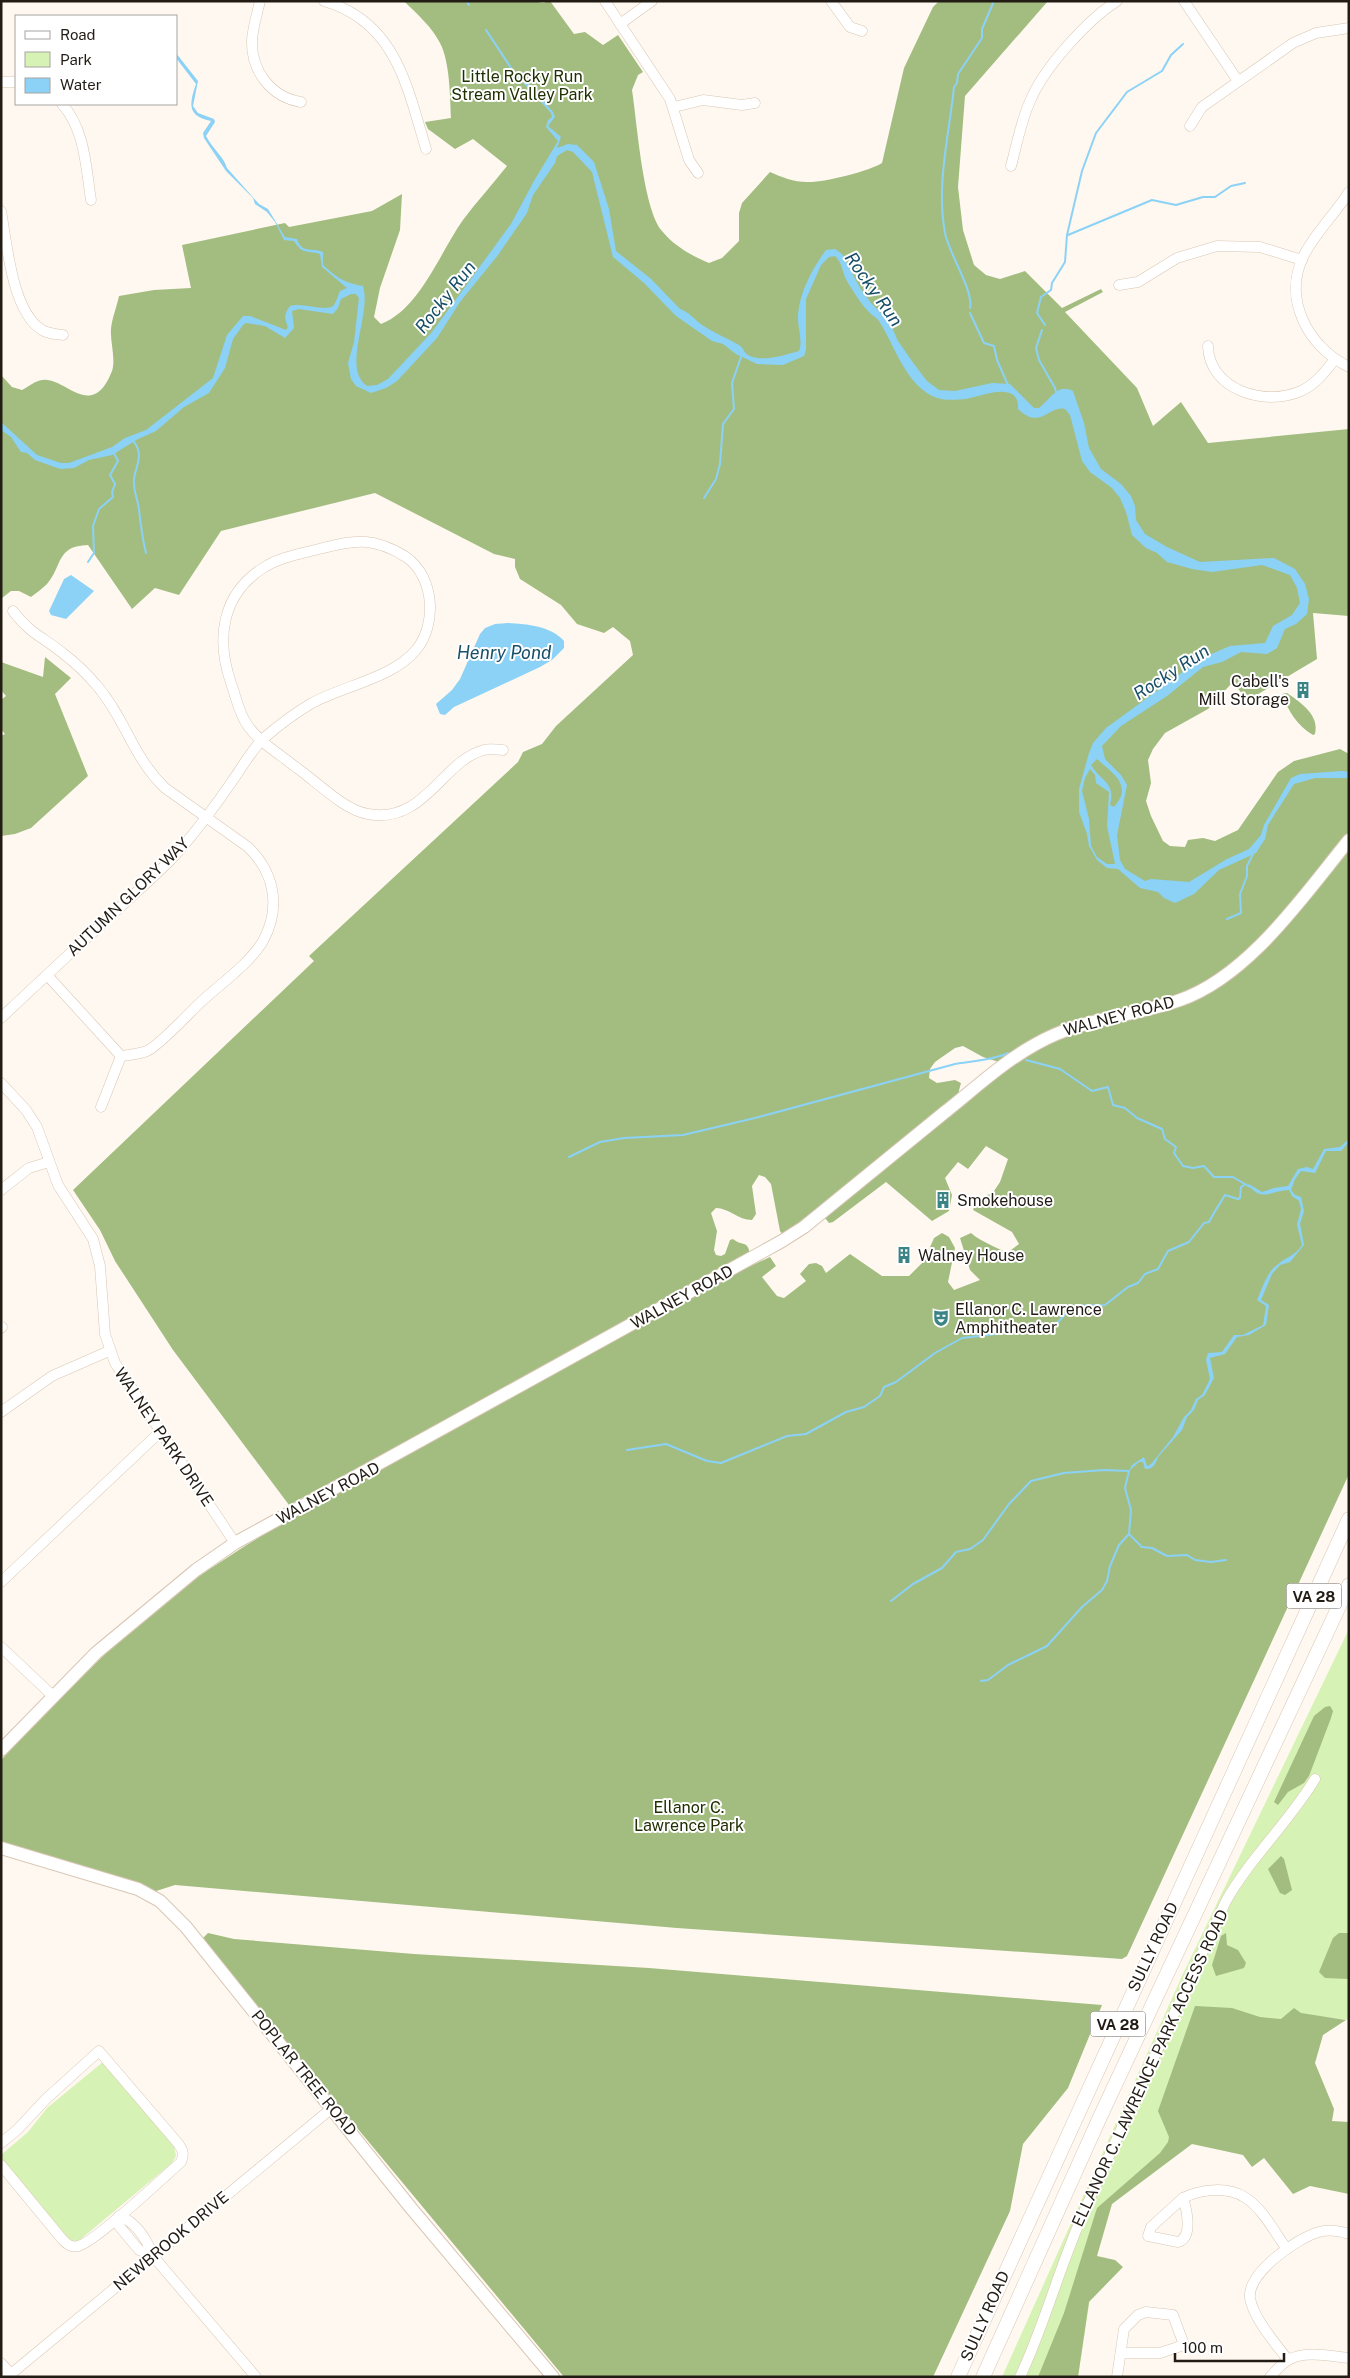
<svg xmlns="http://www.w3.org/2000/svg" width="1350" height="2378" font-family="'Public Sans',sans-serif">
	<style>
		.green { fill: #d7f2b5 }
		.forest { fill: #a3bd80 }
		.water { fill: #8bd2f6; fill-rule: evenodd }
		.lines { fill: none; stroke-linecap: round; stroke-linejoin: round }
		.stream { stroke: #8bd2f6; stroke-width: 2 }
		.minor-casing { stroke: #d8c6b3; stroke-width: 11 }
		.major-casing { stroke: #d8c6b3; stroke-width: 14 }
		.highway-casing { stroke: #d8c6b3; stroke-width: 15 }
		.minor { stroke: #fff; stroke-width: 10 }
		.major { stroke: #fff; stroke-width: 12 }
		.highway { stroke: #fff; stroke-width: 14 }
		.labels { text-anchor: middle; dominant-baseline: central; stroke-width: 4; stroke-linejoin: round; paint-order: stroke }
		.shield { fill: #fff; stroke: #65605b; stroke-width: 1 }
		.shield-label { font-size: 15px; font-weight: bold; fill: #231c15 }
		.park-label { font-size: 16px; fill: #202f02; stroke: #fff }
		.poi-label { font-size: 16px; fill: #231c15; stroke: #fff; text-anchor: start }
		.street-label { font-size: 16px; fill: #231c15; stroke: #fff }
		.water-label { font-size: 18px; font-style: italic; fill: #174f68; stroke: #fff }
	</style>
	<rect width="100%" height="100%" fill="#fff8f0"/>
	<!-- green -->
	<g class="green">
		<path d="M1349 1629V2020L1326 2017 1103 2212 1078 2377H1002L1182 1976Z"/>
		<path d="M103 2062 174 2146 176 2156 172 2163 76 2243 69 2240 1 2160V2155L28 2132 47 2108Z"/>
	</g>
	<!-- forest -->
	<g class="forest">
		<path d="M404 1H532L543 3 550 1 574 34 585 32 603 45 618 35 643 72 638 75 632 90C637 122 643 209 662 231 674 246 692 256 709 263L722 258 739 241V213L742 203 770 172C781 177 794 182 807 182 822 183 870 171 882 163L904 68 933 7 939 1H1048L965 96 958 187 963 230 974 265 986 275 1000 279 1025 271 1062 308 1101 289 1103 292 1065 312 1137 388 1153 426 1181 402 1208 443 1349 429V616L1313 613 1317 659 1250 699H1246L1236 686 1231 684 1208 709 1165 733 1153 749 1148 760 1151 783 1146 801 1151 816 1163 841 1170 846 1185 847 1188 840 1203 838 1215 841 1238 830 1278 772 1294 761 1340 749 1349 754V834C1306 884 1252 960 1193 988 1156 1006 1114 1009 1075 1020 1047 1028 1023 1045 999 1062L983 1057 963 1046 955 1048 935 1062 930 1069 929 1078 937 1083 955 1080 961 1083 957 1098 783 1235 780 1231 771 1184 765 1177 759 1175 752 1186 756 1214 752 1220C738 1220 729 1208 716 1208L711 1213 717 1231 714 1250 716 1255 721 1256 725 1254 730 1240 733 1239C742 1247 748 1239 750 1255L289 1505 173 1350 115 1261 100 1230 73 1190 314 961 309 956 518 762 523 752 542 744 556 726 633 655 630 641 613 627 604 633 577 624 561 605 520 579 515 567V559L494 554 375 493 221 531 179 595 155 588 132 609 88 545C56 546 63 565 47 584 42 589 36 593 31 597L19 591H11L2 598 1 375 12 387 22 390C28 387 36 380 43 380 65 377 92 422 112 371 116 359 110 342 111 329 112 318 117 306 119 296L154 290 191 288 182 245 285 223 289 227 372 211 402 194 400 230 380 288 374 317 381 324C420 309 440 252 463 220 477 201 493 184 507 166L473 139 455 149 428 129 425 122 451 118C450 96 450 62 440 43 432 27 417 14 404 1Z"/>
		<path d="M45 657 71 678 55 694 88 776 31 828 15 834 1 836V736L5 734 1 729V700L6 696 1 690V662L43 677Z"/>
		<path d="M1287 693C1300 702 1320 715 1315 734L1313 735C1297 726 1288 710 1282 694Z"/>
		<path d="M1349 848V1474L1127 1956 1122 1959 677 1928 175 1885 150 1893 1 1843V1760C45 1714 89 1668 136 1625 180 1586 232 1554 282 1523L746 1268 770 1257 776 1266 762 1277 777 1296 784 1298 806 1281 800 1274 809 1264 816 1263 822 1266 826 1273 850 1254 882 1276H909L924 1261 934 1238 942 1233 949 1237 955 1248 948 1282 954 1290 980 1280 970 1270 960 1238 971 1233C980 1241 996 1247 1007 1253L1019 1244 1012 1232 973 1210C976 1201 982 1195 992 1194L1000 1182 1008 1159 986 1146 968 1169 958 1162 945 1178 952 1195 949 1211 932 1221 886 1182 833 1222 829 1223 825 1218 1018 1060 1039 1045 1223 982Z"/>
		<path d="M1330 1706 1333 1711 1331 1718 1309 1776 1304 1783 1288 1792 1278 1805 1274 1802 1314 1716 1325 1707Z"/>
		<path d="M1281 1856 1284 1859 1292 1890 1285 1895 1280 1893 1268 1869Z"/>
		<path d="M208 1933 234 1939 414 1954 649 1968 1102 2005 1068 2088 1023 2144 1010 2211 933 2377H564L201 1940Z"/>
		<path d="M1226 1933 1227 1945 1238 1950 1246 1963 1244 1968 1216 1976 1212 1965 1221 1936Z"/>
		<path d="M1339 1933H1349V1979L1325 1978 1319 1972 1333 1938Z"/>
		<path d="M1195 2006 1232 2008 1260 2017 1281 2019 1294 2008 1301 2013 1346 2020 1323 2035 1315 2063 1334 2109 1332 2121 1349 2122V2194L1310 2186 1293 2194 1264 2158 1252 2167 1243 2155 1192 2144 1112 2204 1097 2256 1115 2260 1123 2267 1089 2302 1078 2377H1038L1064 2313 1097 2208 1160 2153 1168 2142 1169 2137 1158 2111Z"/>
	</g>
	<!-- water -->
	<g class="water">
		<path d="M176 53 198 81 193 106 198 113 214 119 215 122 206 136C212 148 224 157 227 168L259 204 268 209 285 237 297 239C302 254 311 247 323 252V265C337 278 345 283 363 286 372 314 341 368 367 386L377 385 388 379 432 332 511 224 534 181 558 141 546 127 548 120 552 117 551 113 513 72 529 84 553 112 555 117 548 126 561 137 557 148 568 144 577 145 594 162 609 209 616 251 651 279 680 309C689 312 694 319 702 325 714 333 727 338 739 345 744 348 744 354 750 356 764 362 785 355 799 351 803 342 798 329 798 319 798 295 812 269 826 250L835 249 842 254 860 288 871 303 889 321 898 341 914 364 927 381 939 390 955 391 992 383 1010 384 1034 408H1039C1051 399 1057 383 1073 391L1084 423 1089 448 1101 469 1121 484 1131 496 1135 506 1136 520 1145 534 1167 547 1200 562 1274 558 1295 569 1305 584 1309 599 1307 614 1296 624 1285 629 1277 648 1267 654 1241 652 1222 662 1203 667 1167 696 1121 726 1102 746 1105 759 1121 775 1127 785 1117 835 1120 860 1125 869 1145 881 1151 879 1189 882 1227 859 1249 849 1261 835 1264 825 1291 778 1300 774 1342 771 1349 772V778H1315L1294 784 1268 825 1265 839 1256 853 1219 870 1194 894 1175 903 1164 898 1158 892 1140 888 1118 869 1107 868 1097 860 1089 846 1087 834 1079 812V789L1089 753 1093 743 1106 728 1202 658 1230 646 1265 643 1273 626 1292 615 1300 603 1297 588 1290 575 1262 565 1212 572 1192 569 1167 562 1157 553 1146 548 1132 535 1126 512 1120 498 1112 488 1090 472 1082 461 1070 415 1065 409C1048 405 1041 431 1018 409 1020 379 979 397 966 399 955 400 941 401 932 396 904 381 895 346 879 321 876 317 871 315 868 311 860 303 854 292 848 283 842 274 843 263 835 256L829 257 821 265 806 299V350L804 356 783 365 757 364 736 354 723 344 712 341 676 316 644 283 613 257 592 172 573 152 567 150 557 156 555 163 533 195 527 213 498 255 460 302 437 338 397 381 386 388 371 393 356 386 351 379 348 363 354 342 359 298 356 294H351L341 299 338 308 333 314 299 309 292 311 294 328 285 338 265 326 246 323 243 325 233 339 225 368 209 393 184 407 156 431 138 439 112 455 89 460 74 468 60 469 35 460 27 453 21 452 11 437 1 430V422L37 455 61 463H69L112 447 125 438 146 430 213 378 227 335 243 316H250L286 330 288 327C284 318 284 314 290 306 302 302 325 312 333 306 336 303 338 295 340 291L347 288 322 267 320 254C306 250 303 255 294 241L284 240 275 222 267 212 255 204 253 198 226 171 204 138 203 133 211 121C187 116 189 104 196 84L176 58ZM1097 759C1112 773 1134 785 1114 807L1110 805C1116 782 1101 782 1091 765ZM1090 769 1095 775 1096 783 1109 792 1107 826 1115 864H1107L1097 857 1091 846 1089 819 1082 791 1085 778Z"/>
		<path d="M71 575 94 591 66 619 51 615 49 611 64 579Z"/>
		<path d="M508 623C527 624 551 626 564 641V648L552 660 540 667 454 707 445 715 440 714 436 704 452 690 460 679 480 634 485 628 495 624Z"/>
		<path d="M1349 1139V1142L1341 1151H1326L1315 1173 1301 1171 1295 1179 1291 1190 1295 1195 1301 1197 1304 1211 1300 1224 1304 1245 1290 1262 1280 1265 1272 1274 1261 1300 1269 1305 1266 1325 1249 1335 1237 1337 1225 1354 1210 1358 1214 1378 1205 1395 1198 1400 1194 1410 1187 1417 1182 1430 1158 1457C1156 1463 1153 1470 1145 1469L1143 1462H1139L1129 1471 1132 1465 1144 1457 1147 1466 1151 1464 1173 1437 1184 1417 1191 1410 1196 1399 1202 1395 1210 1379 1206 1360 1208 1353 1222 1352 1234 1335H1243L1263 1325 1266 1306 1257 1300C1262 1289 1267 1272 1277 1265 1286 1257 1295 1256 1302 1245L1297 1225 1301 1209 1299 1201 1292 1196 1289 1190C1269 1191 1261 1203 1247 1183L1262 1192 1274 1188 1288 1186 1298 1169 1307 1167 1313 1169 1324 1149 1340 1147Z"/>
	</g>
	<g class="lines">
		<!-- stream -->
		<g class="stream">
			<path d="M466 1 469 5"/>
			<path d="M486 30 515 74"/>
			<path d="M1068 235 1152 200 1176 205 1203 197H1215L1231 186 1245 183"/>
			<path d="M970 308C974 291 949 254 945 233 936 184 949 136 954 87L957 83 958 74 982 38V29L994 1"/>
			<path d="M970 313 984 343 994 346 997 360 1008 385"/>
			<path d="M1045 325 1037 313 1041 297 1051 290 1052 283 1065 262 1067 235 1082 171 1096 133 1127 92 1162 71 1171 55 1183 44"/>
			<path d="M1042 330 1036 348 1039 360 1055 388 1056 392"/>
			<path d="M134 442C144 455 136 465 134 479 133 491 138 499 139 510 141 525 142 538 146 553"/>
			<path d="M704 498 716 479 720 464 723 424 734 409 732 383 741 357"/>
			<path d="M88 562 94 553 93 526 99 509 113 497 112 492 115 484 110 475 118 461 114 453"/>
			<path d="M1227 919 1241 913 1240 894 1247 876V866L1253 854"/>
			<path d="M1026 1060 1060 1069 1092 1091 1108 1087 1113 1105 1125 1108 1137 1118 1162 1129 1165 1139 1176 1147 1174 1153 1183 1166 1193 1168 1204 1166 1214 1177H1233L1250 1187"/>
			<path d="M569 1157 600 1142 624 1138 683 1135 755 1118 955 1064C971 1061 995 1060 1008 1053"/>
			<path d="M627 1450 666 1444 707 1461 721 1463 787 1436 806 1434 846 1412 864 1407 880 1396 884 1387 896 1382 935 1353 962 1338 1014 1332 1022 1327 1042 1329 1057 1323 1073 1306 1105 1305 1128 1287 1138 1283 1145 1274 1158 1269 1168 1251 1189 1242 1204 1223 1209 1222C1214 1212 1219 1205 1225 1195L1238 1199 1240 1198 1241 1187 1244 1185"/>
			<path d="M1129 1534 1142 1547 1152 1548 1167 1556 1187 1555 1195 1560 1211 1562 1226 1560"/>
			<path d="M891 1601 913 1584 942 1568 956 1552 970 1549 983 1540 1009 1504 1031 1481 1064 1473 1104 1470 1129 1471 1125 1488 1131 1510 1129 1534 1119 1545 1110 1566 1107 1581 1102 1590 1082 1607 1047 1646 1008 1665 988 1680 981 1681"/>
		</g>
		<!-- minor casing -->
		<g class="minor-casing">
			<g id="minor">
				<path d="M260 1C257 14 253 27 252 40 251 71 271 97 301 102"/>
				<path d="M324 1C396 22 407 86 426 149"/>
				<path d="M605 1 670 99 689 160 698 173"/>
				<path d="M831 1 850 27 862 31"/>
				<path d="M1184 1 1238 81"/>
				<path d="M620 24 652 1"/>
				<path d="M1 82H16"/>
				<path d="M62 104C85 129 86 168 91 200"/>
				<path d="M674 107 703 100 742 105 755 103"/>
				<path d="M1190 126 1202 107 1293 43 1316 33 1349 28"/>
				<path d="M1011 166C1017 144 1021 120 1031 99 1045 67 1087 20 1117 1"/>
				<path d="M1349 192C1335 214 1316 232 1304 255 1282 299 1308 347 1349 367"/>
				<path d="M1 211C7 243 12 315 44 331 50 334 57 334 63 335"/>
				<path d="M1119 285 1138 282 1177 258 1217 246 1260 247 1302 260"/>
				<path d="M1208 346C1209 390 1265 407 1301 391 1316 384 1325 372 1335 359"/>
				<path d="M13 611C30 634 45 638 65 655 77 664 88 675 98 687 126 720 132 756 165 788L248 847C275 873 281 908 263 941 250 963 223 982 203 1000 192 1010 159 1046 147 1051 139 1054 129 1055 121 1056"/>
				<path d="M47 975 121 1056 101 1107"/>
				<path d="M1 1018C39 982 78 946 116 911 136 892 159 873 178 852 198 829 216 805 233 780 243 766 252 749 264 738 279 725 295 713 312 703 343 686 393 678 416 650 437 625 435 577 406 557 373 536 354 540 319 549 300 554 280 557 263 568 221 595 216 640 231 683 236 697 239 714 248 726 260 743 281 755 297 768 317 782 344 810 368 814 424 825 443 760 484 750 490 748 497 750 503 750"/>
				<path d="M1 1083 26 1110 37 1127 58 1185 93 1239 100 1266 105 1334 115 1363 235 1543"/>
				<path d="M1 1190 29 1168 49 1162"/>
				<path d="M1 1328 2 1327"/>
				<path d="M1 1412 52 1376 109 1351"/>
				<path d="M1 1582 160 1432"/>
				<path d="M1 1647 53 1696"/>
				<path d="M1 2143 17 2130 46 2099 99 2051 176 2141C182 2148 185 2153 181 2162 164 2177 94 2243 78 2246 71 2248 67 2244 62 2239L1 2165"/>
				<path d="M1183 2198C1187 2210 1193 2238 1178 2242L1148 2236 1151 2227Z"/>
				<path d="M1183 2198C1201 2189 1228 2186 1246 2198 1263 2209 1275 2233 1287 2249"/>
				<path d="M153 2256 139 2250 119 2226V2216C136 2222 147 2240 153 2256L256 2377"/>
				<path d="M1288 2360C1276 2344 1253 2318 1250 2298 1247 2273 1297 2238 1319 2232 1328 2229 1340 2231 1349 2234"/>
				<path d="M1 2363 11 2374"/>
				<path d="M5 2377 11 2374 332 2108"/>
				<path d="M1020 2377C1044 2326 1058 2272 1080 2221 1127 2114 1177 2008 1226 1901 1251 1857 1289 1822 1315 1779"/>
				<path d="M1117 2377 1124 2329 1138 2315 1146 2312 1173 2315 1184 2345 1160 2353H1121"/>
				<path d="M1270 2377C1275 2372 1281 2364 1288 2360 1305 2350 1330 2356 1349 2358"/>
			</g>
		</g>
		<!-- major casing -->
		<g class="major-casing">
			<g id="major">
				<path d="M1 1750 96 1653 196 1570 235 1543 782 1241 804 1227C851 1189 898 1150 945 1112 974 1089 1003 1062 1036 1044 1081 1018 1132 1017 1180 1000 1249 976 1304 895 1349 840"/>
				<path d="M1 1848 138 1889 160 1901 186 1927 411 2208 553 2377"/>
			</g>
		</g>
		<!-- highway casing -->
		<g class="highway-casing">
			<g id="highway">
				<path d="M958 2377 1349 1519"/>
				<path d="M983 2377 1100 2117 1349 1585"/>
			</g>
		</g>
		<!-- minor -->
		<use href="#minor" class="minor"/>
		<!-- major -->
		<use href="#major" class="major"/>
		<!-- highway -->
		<use href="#highway" class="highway"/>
	</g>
	<!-- icons -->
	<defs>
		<g id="building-bare" transform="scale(1.35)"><path d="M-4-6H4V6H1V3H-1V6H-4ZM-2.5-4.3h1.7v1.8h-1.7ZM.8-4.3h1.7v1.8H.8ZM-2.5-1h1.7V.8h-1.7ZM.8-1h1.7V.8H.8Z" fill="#3b8485" stroke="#fff" stroke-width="2.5" paint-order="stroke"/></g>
		<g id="theatre-bare" transform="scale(1.35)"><path d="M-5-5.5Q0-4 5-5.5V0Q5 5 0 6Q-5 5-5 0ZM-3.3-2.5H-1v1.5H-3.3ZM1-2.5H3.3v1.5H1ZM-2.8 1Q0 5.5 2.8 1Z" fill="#3b8485" stroke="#fff" stroke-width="2.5" paint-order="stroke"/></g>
	</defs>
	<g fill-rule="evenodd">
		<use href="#building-bare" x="1303" y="690"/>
		<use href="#building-bare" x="943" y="1200"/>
		<use href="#building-bare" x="904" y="1255"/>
		<use href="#theatre-bare" x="941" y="1318"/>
	</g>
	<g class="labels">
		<!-- shield labels -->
		<g class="shield">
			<rect x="1286.5" y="1583.5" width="55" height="25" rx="4"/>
			<rect x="1090.5" y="2011.5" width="55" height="25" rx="4"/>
		</g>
		<g class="shield-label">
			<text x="1314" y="1596">VA 28</text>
			<text x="1118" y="2024">VA 28</text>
		</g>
		<!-- park labels -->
		<g class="park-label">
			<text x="522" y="76">Little Rocky Run<tspan x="522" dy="18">Stream Valley Park</tspan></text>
			<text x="689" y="1807">Ellanor C.<tspan x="689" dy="18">Lawrence Park</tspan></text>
		</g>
		<!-- poi labels -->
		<g class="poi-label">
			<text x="1289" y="681" text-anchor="end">Cabell's<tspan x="1289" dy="18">Mill Storage</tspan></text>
			<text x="957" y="1200">Smokehouse</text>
			<text x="918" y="1255">Walney House</text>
			<text x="955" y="1309">Ellanor C. Lawrence<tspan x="955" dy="18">Amphitheater</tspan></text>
		</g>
		<!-- street labels -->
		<g class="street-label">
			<text transform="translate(128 897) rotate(-44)">AUTUMN GLORY WAY</text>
			<text transform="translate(1119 1016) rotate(-15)">WALNEY ROAD</text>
			<text transform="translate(682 1297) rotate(-29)">WALNEY ROAD</text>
			<text transform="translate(164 1437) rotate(56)">WALNEY PARK DRIVE</text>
			<text transform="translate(328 1493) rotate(-28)">WALNEY ROAD</text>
			<text transform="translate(1153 1947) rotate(-65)">SULLY ROAD</text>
			<text transform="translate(1150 2068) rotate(-65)">ELLANOR C. LAWRENCE PARK ACCESS ROAD</text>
			<text transform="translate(304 2073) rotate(51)">POPLAR TREE ROAD</text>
			<text transform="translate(171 2241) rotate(-40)">NEWBROOK DRIVE</text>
			<text transform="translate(985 2316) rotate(-66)">SULLY ROAD</text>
		</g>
		<!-- water labels -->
		<g class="water-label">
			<text transform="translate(874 289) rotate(55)">Rocky Run</text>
			<text transform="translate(445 297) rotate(-52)">Rocky Run</text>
			<text x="504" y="652">Henry Pond</text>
			<text transform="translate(1171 672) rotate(-33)">Rocky Run</text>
		</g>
	</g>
	<!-- border -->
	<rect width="1350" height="2378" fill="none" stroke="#231c15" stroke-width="5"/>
	<!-- legend -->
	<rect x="15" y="15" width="162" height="90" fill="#ffffff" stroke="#a7a4a1"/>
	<rect x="25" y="31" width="25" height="8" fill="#ffffff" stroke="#a7a4a1"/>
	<text x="60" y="40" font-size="15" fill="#231c15">Road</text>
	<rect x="25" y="52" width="25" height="15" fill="#d7f2b5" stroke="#a7a4a1"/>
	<text x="60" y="65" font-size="15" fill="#231c15">Park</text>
	<rect x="25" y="78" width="25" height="15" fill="#8bd2f6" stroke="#a7a4a1"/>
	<text x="60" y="90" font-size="15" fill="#231c15">Water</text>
	<!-- scale -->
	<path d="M1175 2353v8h109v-8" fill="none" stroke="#231c15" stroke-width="2.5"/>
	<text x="1182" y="2353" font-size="15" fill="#231c15" stroke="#ffffff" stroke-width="4" paint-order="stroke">100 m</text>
</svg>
